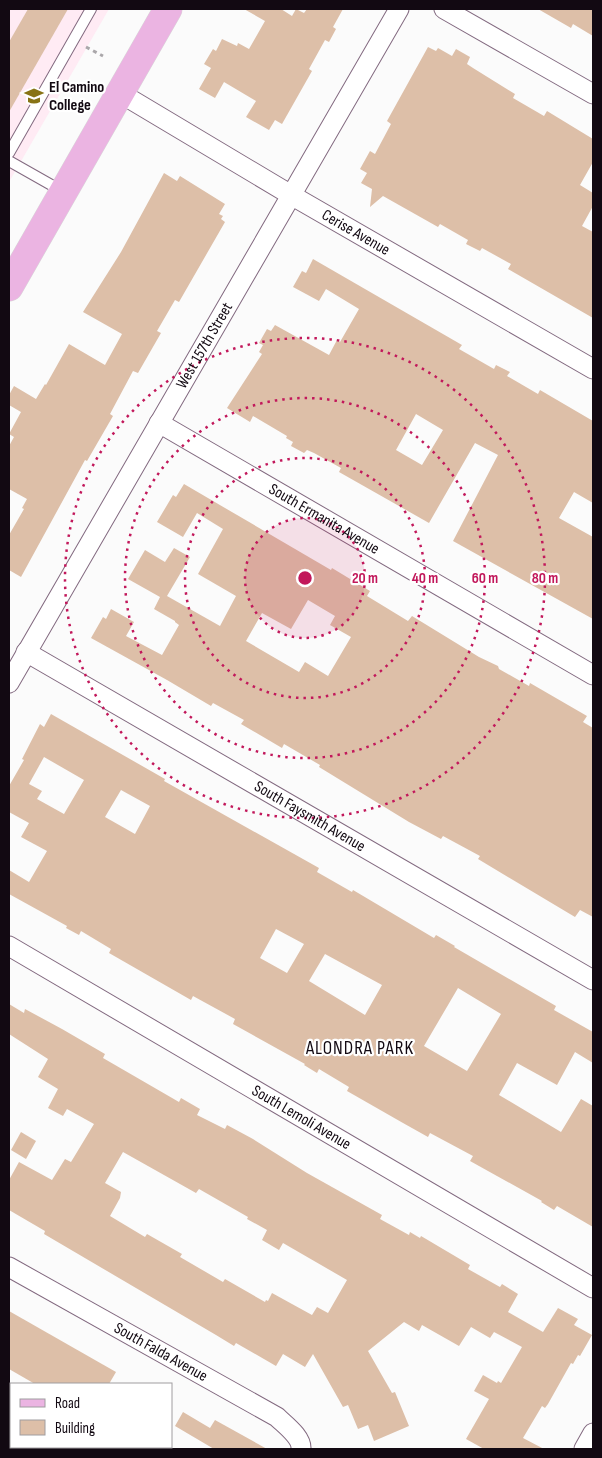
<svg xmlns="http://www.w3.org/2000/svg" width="602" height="1458" font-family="'Sofia Sans Condensed',sans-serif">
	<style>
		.education { fill: #ffebf4 }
		.building { fill: #ddbfa8; fill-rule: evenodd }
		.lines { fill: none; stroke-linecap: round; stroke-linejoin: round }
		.service-casing { stroke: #836a80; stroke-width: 12 }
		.minor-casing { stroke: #836a80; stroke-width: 21 }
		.primary-casing { stroke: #d9d8d9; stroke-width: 29 }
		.path { stroke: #aaa7aa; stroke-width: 3; stroke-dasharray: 4 4; stroke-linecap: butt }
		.service { stroke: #fff; stroke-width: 10 }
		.minor { stroke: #fff; stroke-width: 19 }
		.primary { stroke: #ebb4e2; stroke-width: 28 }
		.ring { fill: none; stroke: #c2185b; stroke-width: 2.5; stroke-dasharray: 2.5 5 }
		.labels { text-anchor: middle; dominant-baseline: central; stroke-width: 4.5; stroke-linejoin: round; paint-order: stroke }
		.poi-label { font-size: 16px; font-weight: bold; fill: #120912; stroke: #fff; text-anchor: start }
		.street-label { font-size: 16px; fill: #120912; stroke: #fff }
		.quarter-label { font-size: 19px; letter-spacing: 1px; fill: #120912; stroke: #fff }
		.centre { fill: #c2185b; stroke: #fff; stroke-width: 2.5 }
		.ring-label { font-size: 15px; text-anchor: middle; font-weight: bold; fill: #c2185b; stroke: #fff; stroke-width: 4.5; stroke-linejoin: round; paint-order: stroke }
	</style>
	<rect width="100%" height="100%" fill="#fbfbfb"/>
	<!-- education -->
	<path class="education" d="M9 9H109L9 182Z"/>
	<!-- building -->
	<g class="building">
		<path d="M28 9H68L9 112V42Z"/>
		<path d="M244 9H281L292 16 296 9 304 13 307 9H343L333 27 336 29 329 42 325 40 309 69 312 71 282 124 275 120 269 130 246 117 256 101 224 82 215 98 199 89 211 68 204 64 213 49 216 51 222 39 237 46 238 43 249 49 265 21Z"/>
		<path d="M538 9H593V36L573 24 571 28Z"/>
		<path d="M428 47 436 51 438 48 452 56 456 49 470 57 467 64 473 68 515 94 513 98 544 116 547 111 593 139V162L580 185 593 193V206L582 226 593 232V318L508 269 511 264 482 248 480 251 466 244 468 240 440 224 438 227 383 196 370 207 372 189 361 183 367 173 360 169 370 151 375 154 391 124 387 121Z"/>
		<path d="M164 173 177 181 180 176 225 204 219 214 223 216 221 219 225 222 179 302 175 300 157 331 161 333 138 373 133 371 110 414 113 416 87 461 85 460 21 577 9 570V535L24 509 22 508 27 499 9 489V446L14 437 9 434 21 412 9 405V395L14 386 36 399 45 384 46 385 69 344 105 365 122 334 83 312 121 252Z"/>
		<path d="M313 259 462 345 459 349 494 369 496 365 510 372 507 376 538 394 540 390 593 421V503L574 492 559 518 593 537V619L453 541 498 455 475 443 429 523 339 472 341 468 314 453 307 450 304 453 291 446 293 442 286 438 287 436 253 416 250 422 227 408 262 354 259 352 263 345 259 343 267 329 271 331 275 325 329 355 337 340 340 342 359 309 326 289 319 301 293 287 302 271 306 273ZM416 414 443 430 422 465 396 450Z"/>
		<path d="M184 484 331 570 332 568 370 591 367 596 408 621 412 616 479 657 498 666 499 669 529 686 530 683 587 716 583 722 593 728V917L580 910 575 917 478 859 480 856 443 836 441 839 409 822 319 767 320 765 284 744 282 748 241 724 244 720 213 703 211 706 167 680 91 638 103 617 106 619 111 609 134 622 126 636 162 655 179 625 175 622V621L154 609 160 597 128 579 145 550 165 562 174 548 190 557 167 596 220 626 236 596 198 574 223 529 197 513 183 537 157 522 173 495 176 497ZM308 600 335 616 330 625 351 637 328 676 305 662 299 672 246 641 262 613 291 629Z"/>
		<path d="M51 714 165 779 164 781 319 868 317 872 352 892 353 890 434 938 436 935 455 946 454 947 556 1006 554 1010 593 1032V1063L575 1052 557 1085 517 1063 499 1095 561 1132 581 1099 593 1106V1227L557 1206 554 1210 541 1202 542 1201 470 1161 473 1156 430 1133 428 1137 403 1123 347 1091 349 1087 319 1069 317 1073 304 1065 305 1064 233 1024 235 1019 193 996 191 1000 109 953 111 949 81 931 79 935 66 928 67 926 9 894V870L29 882 47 851 21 837 29 823 9 812V786L24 760 22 759 40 724 44 727ZM44 757 84 780 64 814 37 799 42 791 29 784ZM121 790 150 806 135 834 105 817ZM276 929 304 944 287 973 260 958ZM325 954 382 985 365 1015 309 981ZM458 988 501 1014 467 1071 424 1046Z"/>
		<path d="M9 1004 24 1013 25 1009 62 1029 105 1054 103 1058 179 1102 181 1098 200 1109 197 1115 225 1129 227 1125 253 1139 307 1173 382 1215 380 1219 409 1235 410 1232 420 1238 421 1236 470 1265 468 1269 500 1287 502 1284 518 1294 508 1312 543 1332 558 1308 578 1319 574 1325 592 1335 580 1356 578 1355 573 1364 571 1363 548 1404 545 1408 542 1406 523 1438 544 1449H484L466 1439 489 1399 474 1391 483 1375 497 1383 498 1381 501 1383 522 1347 494 1332 490 1338 471 1327 459 1346 422 1325 419 1331 404 1322 368 1351 392 1393 395 1392 409 1426 374 1441 368 1425 358 1429 348 1405 343 1407 313 1354 305 1367 283 1354 276 1366 236 1343 234 1346 216 1335 44 1234 45 1231 9 1210V1180L19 1162 52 1180 65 1159 71 1162 94 1124 67 1109 63 1116 48 1108 58 1089 38 1077 48 1059 9 1034ZM123 1152 196 1193 199 1189 248 1217 247 1219 267 1230 262 1240 279 1250 283 1243 347 1280 328 1313 317 1307 312 1315 272 1293 268 1301 266 1300 265 1302 225 1279 223 1282 180 1257 182 1254 147 1234 145 1237 110 1216 120 1198 121 1192 105 1183Z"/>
		<path d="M21 1132 36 1141 26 1159 11 1150Z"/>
		<path d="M9 1311 116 1372 109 1384H35L9 1369Z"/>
		<path d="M183 1412 210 1428 215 1420 267 1449H214L175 1426Z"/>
	</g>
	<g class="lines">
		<!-- service casing -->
		<g class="service-casing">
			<g id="service">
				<path d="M9 153 91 9"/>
				<path d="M9 161 62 191"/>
			</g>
		</g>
		<!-- minor casing -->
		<g class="minor-casing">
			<g id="minor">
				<path d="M444 9 593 94"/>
				<path id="s1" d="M120 93 291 195 593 369"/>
				<path id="s2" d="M159 423 593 675"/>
				<path id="s3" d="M26 652 593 980"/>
				<path id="s4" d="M9 683 399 9"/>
				<path id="s5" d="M9 946 593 1288"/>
				<path id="s6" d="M9 1267 277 1417C285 1425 302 1437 301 1449"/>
				<path d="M584 1449 593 1433"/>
			</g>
		</g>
		<!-- primary casing -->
		<g class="primary-casing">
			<path id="primary" d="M9 287 168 9"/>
		</g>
		<!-- path -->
		<path class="path" d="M86 47 103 56"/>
		<!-- service -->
		<use href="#service" class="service"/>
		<!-- minor -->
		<use href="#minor" class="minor"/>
		<!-- primary -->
		<use href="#primary" class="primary"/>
	</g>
	<!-- distance rings -->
	<circle cx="305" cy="578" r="60" fill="#c2185b" fill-opacity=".12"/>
	<g class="ring">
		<circle cx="305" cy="578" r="60"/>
		<circle cx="305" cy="578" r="120"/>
		<circle cx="305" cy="578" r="180"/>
		<circle cx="305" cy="578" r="240"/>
	</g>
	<!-- icons -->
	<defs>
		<g id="university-bare" transform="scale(1.5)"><path d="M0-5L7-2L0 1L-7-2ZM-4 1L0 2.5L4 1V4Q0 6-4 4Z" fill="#887315" stroke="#fff" stroke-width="2.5" paint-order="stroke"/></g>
	</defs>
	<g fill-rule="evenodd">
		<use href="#university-bare" x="34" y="96"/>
	</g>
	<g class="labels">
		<!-- poi labels -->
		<g class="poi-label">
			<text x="49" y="87">El Camino<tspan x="49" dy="18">College</tspan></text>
		</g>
		<!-- street labels -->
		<g class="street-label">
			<text stroke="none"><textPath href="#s1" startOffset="274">Cerise Avenue</textPath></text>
			<text stroke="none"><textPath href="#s4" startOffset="390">West 157th Street</textPath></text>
			<text stroke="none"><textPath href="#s2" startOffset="191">South Ermanita Avenue</textPath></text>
			<text stroke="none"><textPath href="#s3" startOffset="328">South Faysmith Avenue</textPath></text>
			<text stroke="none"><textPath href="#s5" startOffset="339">South Lemoli Avenue</textPath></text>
			<text stroke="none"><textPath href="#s6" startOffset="174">South Falda Avenue</textPath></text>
		</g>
		<!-- quarter labels -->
		<g class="quarter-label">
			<text x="360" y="1048">ALONDRA PARK</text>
		</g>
	</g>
	<circle cx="305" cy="578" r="8" class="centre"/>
	<g class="ring-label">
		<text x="365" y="583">20 m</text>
		<text x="425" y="583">40 m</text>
		<text x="485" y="583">60 m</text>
		<text x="545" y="583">80 m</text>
	</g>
	<!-- border -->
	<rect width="602" height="1458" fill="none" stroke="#120912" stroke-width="20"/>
	<!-- legend -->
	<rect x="10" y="1383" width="162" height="65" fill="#ffffff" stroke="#a09da0"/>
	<rect x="20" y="1399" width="25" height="8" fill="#ebb4e2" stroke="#a09da0"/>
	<text x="55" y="1408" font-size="15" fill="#120912">Road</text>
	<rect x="20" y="1420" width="25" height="15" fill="#ddbfa8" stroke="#a09da0"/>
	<text x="55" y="1433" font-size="15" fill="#120912">Building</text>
</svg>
